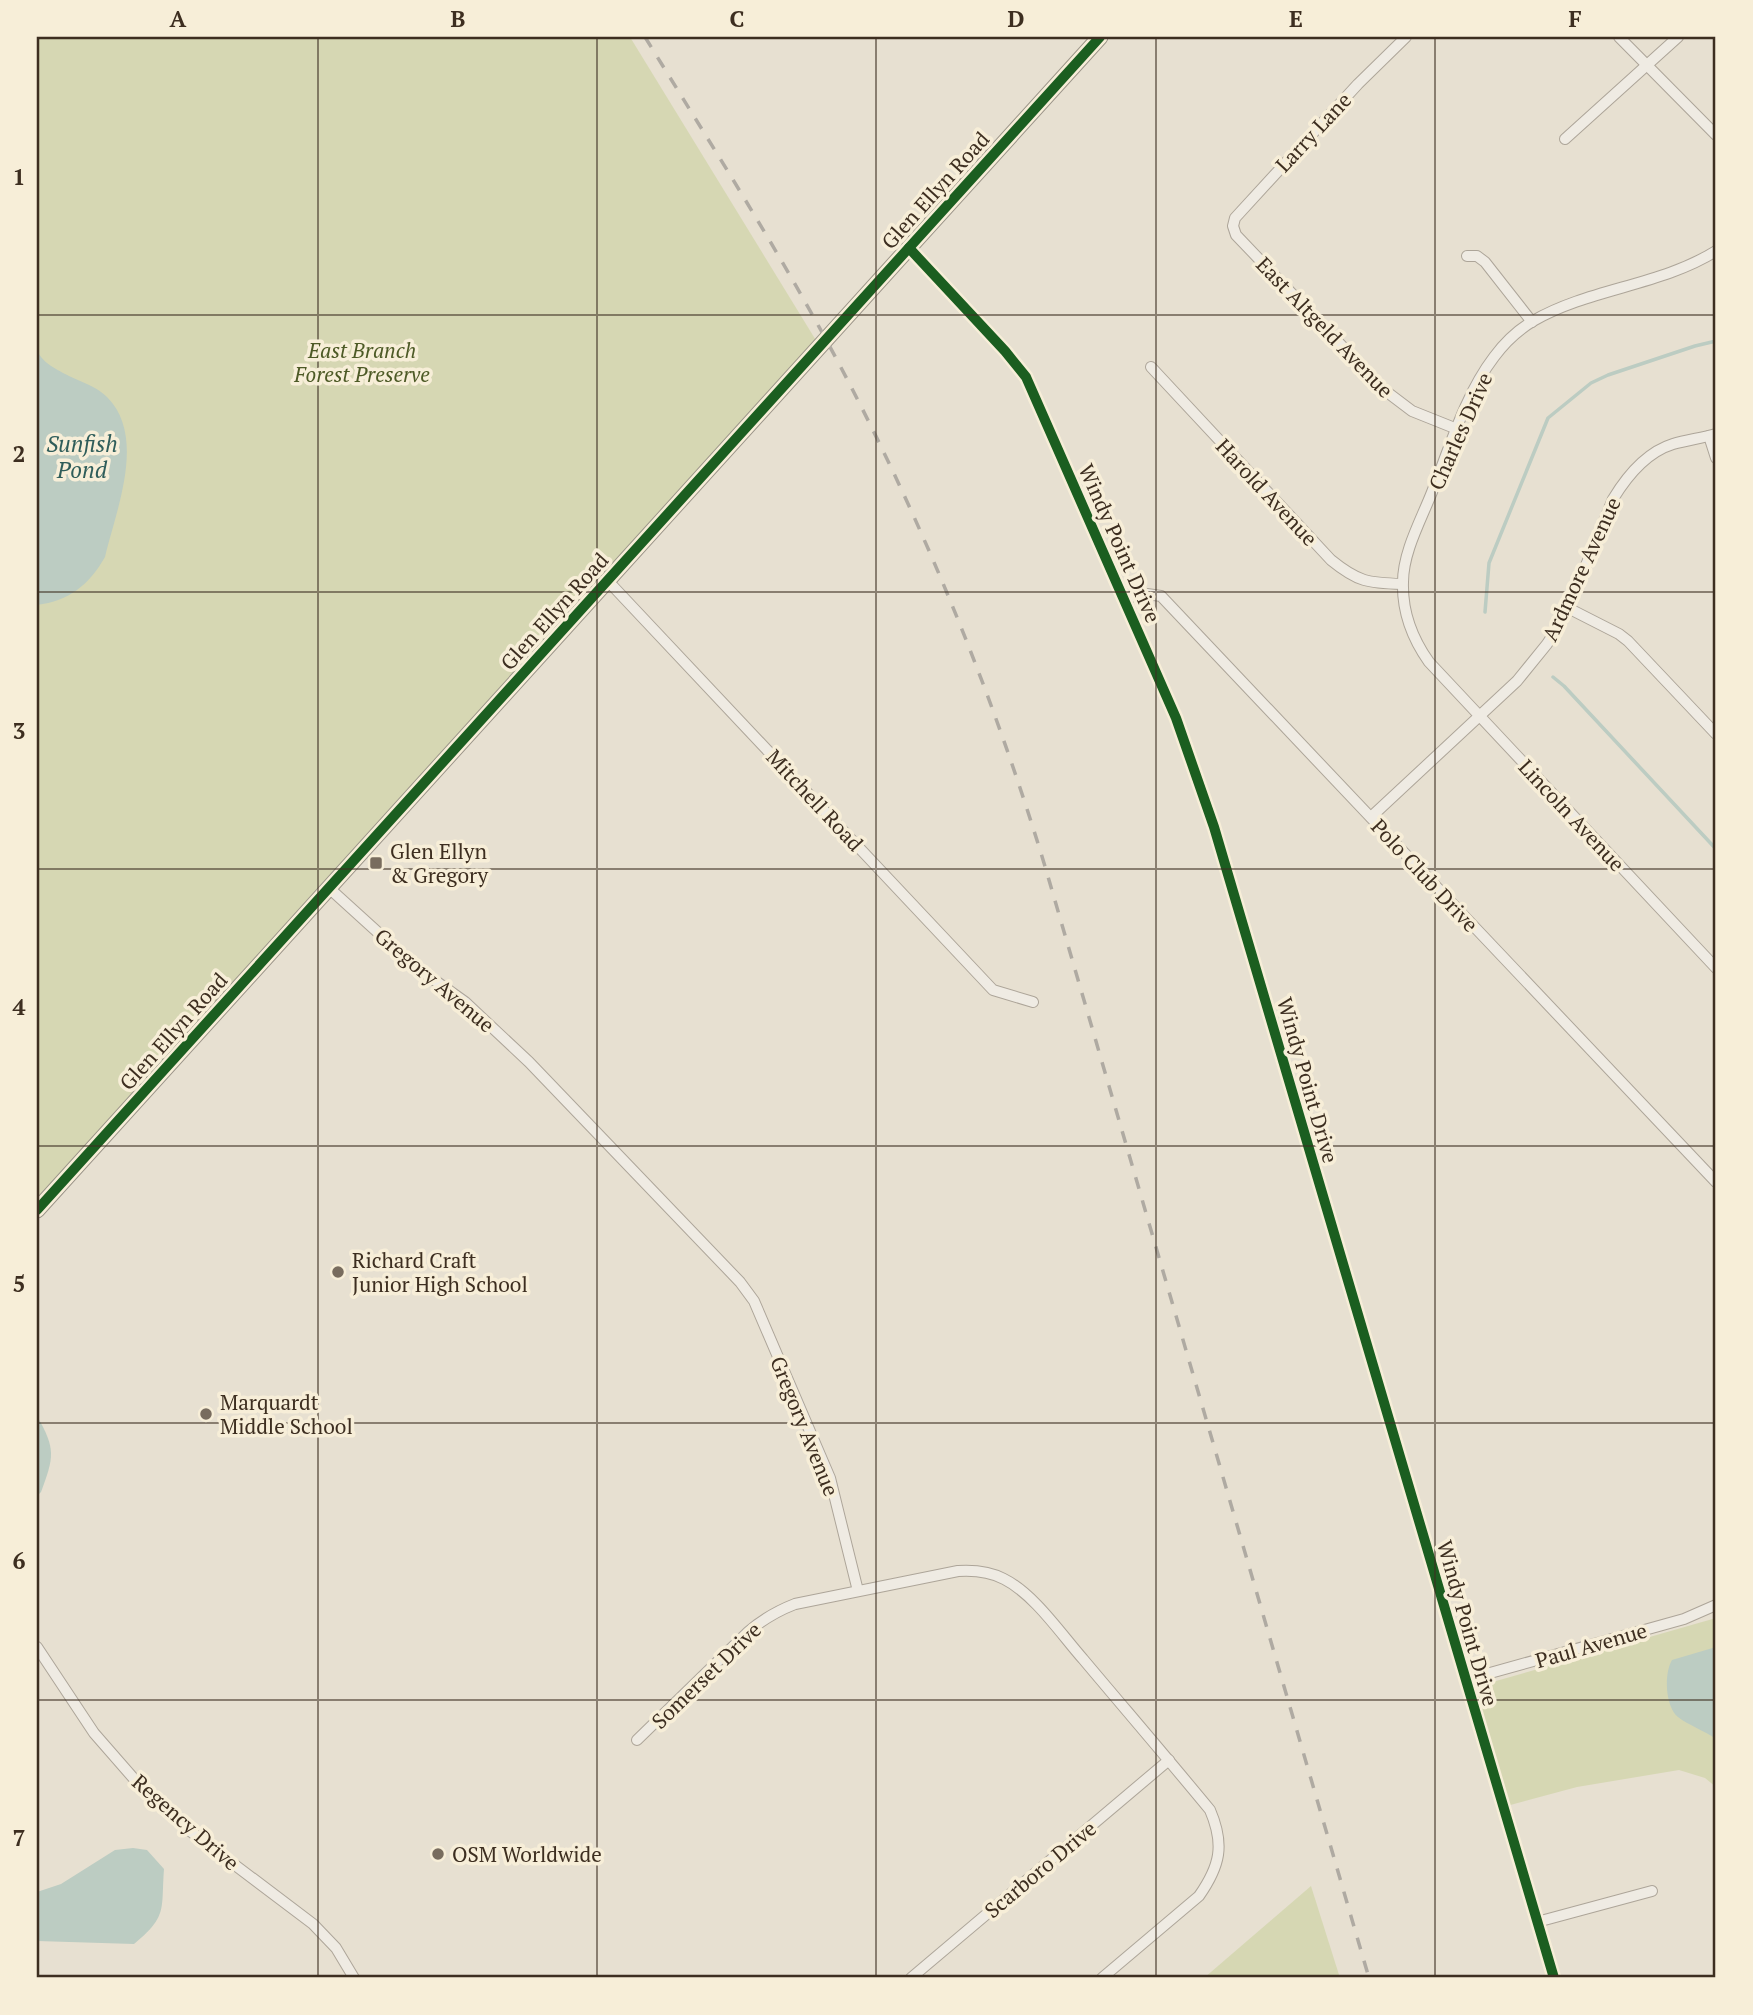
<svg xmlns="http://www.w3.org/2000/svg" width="1753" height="2015" font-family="'PT Serif',serif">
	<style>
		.green { fill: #d6d7b3 }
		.water { fill: #bcccc2 }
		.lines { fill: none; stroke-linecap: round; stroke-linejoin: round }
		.stream { stroke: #bcccc2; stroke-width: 3.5 }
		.street-casing { stroke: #ada599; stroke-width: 12 }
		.secondary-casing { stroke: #9c958a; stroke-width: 17 }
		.street { stroke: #efebe3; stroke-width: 10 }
		.secondary { stroke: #efebe3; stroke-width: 14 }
		.rail { stroke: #afaaa2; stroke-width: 3.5; stroke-dasharray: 12 12; stroke-linecap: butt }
		.cycleway-casing { stroke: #f7eed8; stroke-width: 15 }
		.cycleway { stroke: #1b5e20; stroke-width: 10 }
		.grid { fill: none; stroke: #3d2e20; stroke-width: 2; stroke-opacity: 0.55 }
		.poi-dot { fill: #786c5e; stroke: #f7eed8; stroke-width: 2.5 }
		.labels { text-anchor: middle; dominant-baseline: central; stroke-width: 7; stroke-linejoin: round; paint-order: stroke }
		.street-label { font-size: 21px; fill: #3d2e20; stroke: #f7eed8 }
		.park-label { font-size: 21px; font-style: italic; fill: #4d5a26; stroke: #f7eed8 }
		.poi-label { font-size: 21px; fill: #3d2e20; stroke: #f7eed8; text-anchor: start }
		.water-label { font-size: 23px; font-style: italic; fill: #2f5d5a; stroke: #f7eed8 }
		.neatline { fill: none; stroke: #3d2e20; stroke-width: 2.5 }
		.grid-label { font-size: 23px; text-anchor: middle; font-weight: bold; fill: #3d2e20 }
	</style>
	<rect width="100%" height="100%" fill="#e7e0d1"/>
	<!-- green -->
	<g class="green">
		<path d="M37 37H630L817 342 37 1204Z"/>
		<path d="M1716 1618V1787L1705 1778 1679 1770 1577 1787 1503 1807 1475 1687Z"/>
		<path d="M1311 1886 1340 1978H1204Z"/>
	</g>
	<!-- water -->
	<g class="water">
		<path d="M37 349C40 362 58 370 69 376 82 382 97 387 107 397 147 437 116 510 105 557 89 585 69 601 37 605Z"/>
		<path d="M37 1416C56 1449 54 1457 41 1492L37 1496Z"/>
		<path d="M1716 1647V1739C1705 1731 1688 1725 1678 1717 1665 1706 1664 1673 1672 1660Z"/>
		<path d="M133 1848 147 1850 164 1869C161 1910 168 1916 134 1944L37 1941V1892L61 1884 115 1850Z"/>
	</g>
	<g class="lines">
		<!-- stream -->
		<g class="stream">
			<path d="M1485 612 1489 563 1548 418 1591 383 1608 375 1695 346 1716 341"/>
			<path d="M1553 677 1564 686 1716 849"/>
		</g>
		<!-- street casing -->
		<g class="street-casing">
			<g id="street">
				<path d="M1406 37 1358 84 1235 218 1233 226 1236 235 1383 389 1412 411 1457 429"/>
				<path d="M1619 37 1716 135"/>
				<path d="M1565 139 1678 37"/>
				<path d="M909 248 1005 351 1026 377 1176 718 1214 827 1554 1978"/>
				<path d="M1716 251C1660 286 1590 288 1533 321 1518 330 1505 342 1494 357 1465 395 1450 447 1432 492 1421 520 1403 552 1403 582 1402 612 1412 638 1429 662L1716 968"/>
				<path d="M1467 256H1477L1485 262 1532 322"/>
				<path d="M1151 367 1331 560C1358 582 1368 583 1402 584"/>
				<path d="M1709 436 1716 458"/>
				<path d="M608 581 993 990 1033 1002"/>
				<path d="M1124 598 1147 594 1161 596 1716 1182"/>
				<path d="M1566 607 1619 634 1628 641 1716 734"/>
				<path d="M1371 817 1517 681 1547 644 1560 624 1582 575 1613 499C1627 476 1647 452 1673 444 1687 440 1702 438 1716 434"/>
				<path d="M329 888 416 967 465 1002 529 1062 740 1282 754 1301 830 1478 858 1591"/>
				<path d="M37 1647 94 1733 142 1788 190 1831 313 1924 336 1948 354 1978"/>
				<path d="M1465 1680 1684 1619 1716 1605"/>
				<path d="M637 1740 748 1632C763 1619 777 1611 795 1604L958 1571C974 1570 989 1571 1004 1579 1034 1594 1061 1634 1083 1659 1125 1709 1168 1759 1210 1810 1225 1845 1220 1866 1199 1896L1102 1978"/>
				<path d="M1537 1922 1652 1891"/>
				<path d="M911 1978 1169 1760"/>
			</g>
		</g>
		<!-- secondary casing -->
		<g class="secondary-casing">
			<path id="secondary" d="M37 1210 1100 37"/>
		</g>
		<!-- street -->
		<use href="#street" class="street"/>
		<!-- secondary -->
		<use href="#secondary" class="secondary"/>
		<!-- rail -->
		<path class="rail" d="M645 37C710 143 778 249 837 360 922 520 991 689 1044 863L1369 1978"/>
		<!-- cycleway casing -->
		<g class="cycleway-casing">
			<g id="cycleway">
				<path d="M909 248 1005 351 1026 377 1176 718 1214 827 1554 1978"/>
				<path d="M37 1210 1100 37"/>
			</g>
		</g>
		<!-- cycleway -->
		<use href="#cycleway" class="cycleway"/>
	</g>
	<!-- grid -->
	<path class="grid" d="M318 37V1978M597 37V1978M876 37V1978M1156 37V1978M1435 37V1978M37 315H1716M37 592H1716M37 869H1716M37 1146H1716M37 1423H1716M37 1700H1716"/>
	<!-- markers -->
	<g class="poi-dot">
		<rect x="369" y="856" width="14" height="14" rx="3.5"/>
		<circle cx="338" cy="1272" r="7"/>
		<circle cx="206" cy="1414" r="7"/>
		<circle cx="438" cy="1854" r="7"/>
	</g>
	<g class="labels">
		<!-- street labels -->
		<g class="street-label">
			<text transform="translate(1313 132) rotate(-47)">Larry Lane</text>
			<text transform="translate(935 190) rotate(-48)">Glen Ellyn Road</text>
			<text transform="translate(1325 327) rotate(46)">East Altgeld Avenue</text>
			<text transform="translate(1460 431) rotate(-66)">Charles Drive</text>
			<text transform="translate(1267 492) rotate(47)">Harold Avenue</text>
			<text transform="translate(1120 543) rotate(66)">Windy Point Drive</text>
			<text transform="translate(1581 569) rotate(-65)">Ardmore Avenue</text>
			<text transform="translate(554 611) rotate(-48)">Glen Ellyn Road</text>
			<text transform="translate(815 800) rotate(47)">Mitchell Road</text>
			<text transform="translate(1572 815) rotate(47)">Lincoln Avenue</text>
			<text transform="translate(1425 875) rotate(47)">Polo Club Drive</text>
			<text transform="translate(435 980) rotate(40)">Gregory Avenue</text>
			<text transform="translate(173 1031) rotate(-48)">Glen Ellyn Road</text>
			<text transform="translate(1308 1080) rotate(74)">Windy Point Drive</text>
			<text transform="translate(805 1426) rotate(68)">Gregory Avenue</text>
			<text transform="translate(1468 1623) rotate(74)">Windy Point Drive</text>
			<text transform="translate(1591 1645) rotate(-16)">Paul Avenue</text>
			<text transform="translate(706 1675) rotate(-44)">Somerset Drive</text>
			<text transform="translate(186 1822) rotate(41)">Regency Drive</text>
			<text transform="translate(1040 1869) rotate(-40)">Scarboro Drive</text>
		</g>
		<!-- park labels -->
		<g class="park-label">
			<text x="362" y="350">East Branch<tspan x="362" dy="24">Forest Preserve</tspan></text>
		</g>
		<!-- poi labels -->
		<g class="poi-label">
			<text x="390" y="851">Glen Ellyn<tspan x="390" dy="24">&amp; Gregory</tspan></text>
			<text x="352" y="1260">Richard Craft<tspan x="352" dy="24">Junior High School</tspan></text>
			<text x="220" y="1402">Marquardt<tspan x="220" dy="24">Middle School</tspan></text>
			<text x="452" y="1854">OSM Worldwide</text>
		</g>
		<!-- water labels -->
		<g class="water-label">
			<text x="82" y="443">Sunfish<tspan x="82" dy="26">Pond</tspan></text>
		</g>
	</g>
	<!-- border -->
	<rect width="1753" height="2015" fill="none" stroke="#f7eed8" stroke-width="77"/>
	<rect x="38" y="38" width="1676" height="1938" class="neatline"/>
	<g class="grid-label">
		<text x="178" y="27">A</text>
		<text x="458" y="27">B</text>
		<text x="737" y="27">C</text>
		<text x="1016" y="27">D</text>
		<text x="1296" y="27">E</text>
		<text x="1575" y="27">F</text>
		<text x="19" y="185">1</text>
		<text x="19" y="462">2</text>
		<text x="19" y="739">3</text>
		<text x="19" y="1015">4</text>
		<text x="19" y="1292">5</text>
		<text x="19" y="1569">6</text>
		<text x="19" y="1846">7</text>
	</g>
</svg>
